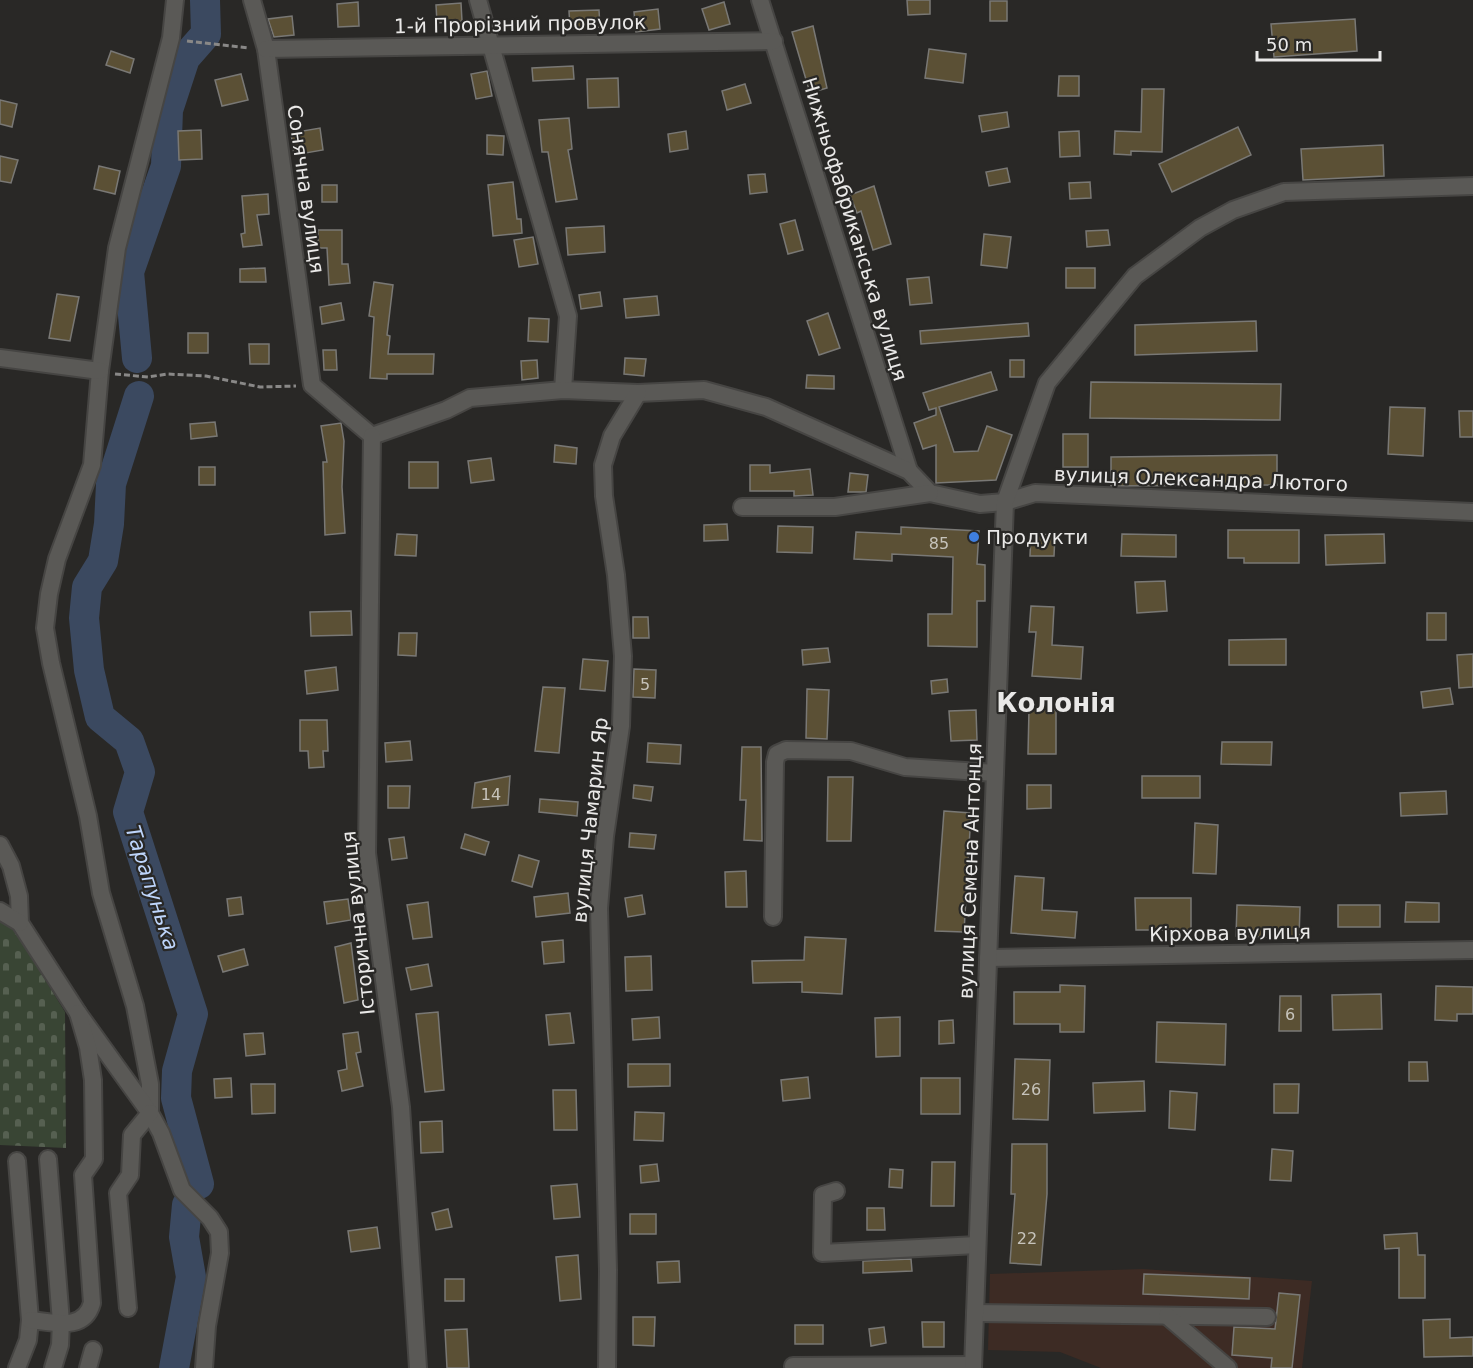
<svg xmlns="http://www.w3.org/2000/svg" width="1473" height="1368" font-family="'DejaVu Sans',sans-serif">
	<style>
		.commercial { fill: #3d2b24 }
		.cemetery { fill: url(#cemetery-stones) }
		.lines { fill: none; stroke-linecap: round; stroke-linejoin: round }
		.river { stroke: #3b4960; stroke-width: 30 }
		.building { fill: #5b5035; stroke: #797875; stroke-width: 1.5 }
		.minor-casing { stroke: #464543; stroke-width: 20 }
		.path { stroke: #898887; stroke-width: 3; stroke-dasharray: 6 3; stroke-linecap: butt }
		.minor { stroke: #5a5956; stroke-width: 16 }
		.shop-dot { fill: #3f7fe0; stroke: #292826; stroke-width: 2 }
		.labels { text-anchor: middle; dominant-baseline: central; stroke-width: 4.5; stroke-linejoin: round; paint-order: stroke }
		.number-label { font-size: 16px; fill: #c6c3bb }
		.street-label { font-size: 20px; fill: #eae9e8; stroke: #292826 }
		.poi-label { font-size: 20px; fill: #eae9e8; stroke: #292826; text-anchor: start }
		.water-label { font-size: 21px; font-style: italic; fill: #bed5fb; stroke: #292826 }
		.district-label { font-size: 26px; font-weight: bold; fill: #eae9e8; stroke: #292826 }
	</style>
	<defs>
		<pattern id="cemetery-stones" width="16" height="16" patternUnits="userSpaceOnUse" patternTransform="scale(1.5)"><rect width="16" height="16" fill="#394534"/><path d="M2 7V4a2 2 0 0 1 4 0v3zM10 15v-3a2 2 0 0 1 4 0v3z" fill="#566051"/></pattern>
	</defs>
	<rect width="100%" height="100%" fill="#292826"/>
	<!-- commercial -->
	<path class="commercial" d="M1143 1269 1312 1281 1302 1368H1101L1060 1352 988 1350 990 1274Z"/>
	<!-- cemetery -->
	<path class="cemetery" d="M0 918 12 926 65 1012 66 1148 0 1145Z"/>
	<g class="lines">
		<!-- river -->
		<g class="river">
			<path d="M137 358 129 272 166 166 168 110 185 58 206 34 205 0"/>
			<path d="M139 396 111 484 109 524 103 561 87 587 84 618 89 670 100 717 129 741 140 772 128 812 193 1014 177 1071 176 1098 199 1184"/>
			<path d="M174 1368 191 1277 184 1237 187 1205"/>
		</g>
	</g>
	<!-- building -->
	<g class="building">
		<path d="M907 0H930V14L908 15Z"/>
		<rect x="990" y="1" width="17" height="20"/>
		<path d="M358 2 359 26 338 27 337 4Z"/>
		<path d="M724 2 730 24 709 30 702 9Z"/>
		<path d="M461 3 462 21 437 23 436 5Z"/>
		<path d="M658 9 660 29 636 32 634 12Z"/>
		<path d="M599 10 600 27 570 29 569 11Z"/>
		<path d="M292 16 294 35 274 37 268 19Z"/>
		<path d="M1355 19 1357 51 1274 57 1271 24Z"/>
		<path d="M813 26 827 88 810 93 792 32Z"/>
		<path d="M929 49 966 54 963 83 925 78Z"/>
		<path d="M111 51 134 59 130 73 106 65Z"/>
		<path d="M573 66 574 79 533 81 532 68Z"/>
		<path d="M487 71 492 96 476 99 471 74Z"/>
		<path d="M241 74 248 100 222 106 215 80Z"/>
		<path d="M1059 76H1079V96H1058Z"/>
		<path d="M618 78 619 107 588 108 587 79Z"/>
		<path d="M745 84 751 103 727 110 722 91Z"/>
		<path d="M1142 89H1164L1162 152 1131 151V155L1114 154 1115 131 1141 132Z"/>
		<path d="M0 100 17 104 12 127 0 124Z"/>
		<path d="M1007 112 1009 127 982 132 979 116Z"/>
		<path d="M569 118 572 149 568 150 577 199 556 202 548 152H542L539 120Z"/>
		<path d="M1238 127 1251 155 1172 192 1159 164Z"/>
		<path d="M320 128 323 150 294 155 291 133Z"/>
		<path d="M201 130 202 159 179 160 178 131Z"/>
		<path d="M686 131 688 149 670 152 668 134Z"/>
		<path d="M1079 131 1080 156 1060 157 1059 132Z"/>
		<path d="M487 135 504 136 503 155 487 154Z"/>
		<path d="M1383 145 1384 176 1303 180 1301 149Z"/>
		<path d="M0 156 18 160 11 183 0 181Z"/>
		<path d="M99 166 120 171 115 194 94 189Z"/>
		<path d="M1007 168 1010 182 989 186 986 172Z"/>
		<path d="M765 174 767 192 750 194 748 175Z"/>
		<path d="M513 182 517 219H521L522 233 493 236 488 185Z"/>
		<path d="M1090 182 1091 198 1070 199 1069 183Z"/>
		<rect x="322" y="185" width="15" height="17"/>
		<path d="M874 186 891 244 873 250 861 211 857 213 850 195Z"/>
		<path d="M268 194 269 214 257 215 262 245 243 247 241 234 245 233 242 196Z"/>
		<path d="M795 220 803 250 788 254 780 224Z"/>
		<path d="M604 226 605 252 568 255 566 228Z"/>
		<path d="M318 230H342V264H348L350 283 329 285 327 248H318Z"/>
		<path d="M1108 230 1110 245 1087 247 1086 231Z"/>
		<path d="M984 234 1011 237 1007 268 981 265Z"/>
		<path d="M533 237 538 264 519 267 514 240Z"/>
		<path d="M265 268 266 282H240V269Z"/>
		<rect x="1066" y="268" width="29" height="20"/>
		<path d="M929 277 932 303 910 305 907 279Z"/>
		<path d="M374 282 393 285 387 335 390 336 388 354H434L433 374H387V379L370 378 374 317 369 316Z"/>
		<path d="M600 292 602 306 581 309 579 295Z"/>
		<path d="M57 294 79 297 70 341 49 338Z"/>
		<path d="M657 296 659 315 626 318 624 299Z"/>
		<path d="M341 303 344 320 322 324 320 307Z"/>
		<path d="M828 313 840 348 819 355 807 321Z"/>
		<path d="M529 318 549 319 548 342 528 341Z"/>
		<path d="M1256 321 1257 351 1135 355V325Z"/>
		<path d="M1028 323 1029 336 921 344 920 331Z"/>
		<rect x="188" y="333" width="20" height="20"/>
		<path d="M249 344H269V364H250Z"/>
		<path d="M323 350H336L337 370H324Z"/>
		<path d="M625 358 646 359 644 376 624 374Z"/>
		<path d="M537 360 538 378 522 380 521 361Z"/>
		<rect x="1010" y="360" width="14" height="17"/>
		<path d="M991 372 997 390 939 407 954 452 978 451 987 426 1012 435 996 480 936 483V445L923 449 914 423 936 415V408L929 410 923 393Z"/>
		<path d="M807 375 834 376V389L806 388Z"/>
		<path d="M1091 382 1281 384 1280 420 1090 418Z"/>
		<path d="M1390 407 1425 408 1423 456 1388 454Z"/>
		<path d="M1459 411H1473V437H1460Z"/>
		<path d="M215 422 217 436 191 439 190 424Z"/>
		<path d="M341 423 344 441 342 487 345 533 325 535 323 462H327L321 426Z"/>
		<rect x="1063" y="434" width="25" height="33"/>
		<path d="M555 445 577 448 576 464 554 462Z"/>
		<path d="M1277 455V485L1111 486V457Z"/>
		<path d="M491 458 494 480 471 483 468 461Z"/>
		<rect x="409" y="462" width="29" height="26"/>
		<path d="M750 465H770V473L810 469 813 495 794 496V491H750Z"/>
		<rect x="199" y="467" width="16" height="18"/>
		<path d="M850 473 868 475 866 492H848Z"/>
		<path d="M727 524 728 540 704 541V525Z"/>
		<path d="M778 526 813 527 812 553 777 552Z"/>
		<path d="M901 527 979 531 977 564 985 565V601H977V647L928 646V614H952L953 557 892 554V561L854 559 856 532 901 534Z"/>
		<path d="M1228 530H1299V563H1244V558H1228Z"/>
		<path d="M397 534 417 535 416 556 395 555Z"/>
		<path d="M1031 534 1055 535 1054 556H1030Z"/>
		<path d="M1122 534 1176 535V557L1121 556Z"/>
		<path d="M1384 534 1385 563 1326 565 1325 535Z"/>
		<path d="M1165 581 1167 611 1137 613 1135 582Z"/>
		<path d="M1031 606 1054 607 1052 645 1083 647 1081 679 1032 676 1036 632H1029Z"/>
		<path d="M351 611 352 635 311 636 310 612Z"/>
		<rect x="1427" y="613" width="19" height="27"/>
		<path d="M633 617H648L649 638H633Z"/>
		<path d="M399 633H417L416 656 398 655Z"/>
		<path d="M1286 639V665H1229V640Z"/>
		<path d="M828 648 830 662 803 665 802 650Z"/>
		<path d="M1473 654V687L1459 688 1457 655Z"/>
		<path d="M583 659 608 661 605 691 580 689Z"/>
		<path d="M336 667 338 690 307 694 305 671Z"/>
		<path d="M634 669 656 670 655 698 633 697Z"/>
		<path d="M947 679 948 692 932 694 931 681Z"/>
		<path d="M543 687 565 688 559 753 535 751Z"/>
		<path d="M1450 688 1453 704 1423 708 1421 692Z"/>
		<path d="M807 689 829 690 827 739 806 738Z"/>
		<path d="M1029 709 1056 710V754H1028Z"/>
		<path d="M976 710 977 740 951 741 949 711Z"/>
		<path d="M300 720H327L328 751H323L324 767 309 768 308 751H300Z"/>
		<path d="M410 741 412 760 386 762 385 743Z"/>
		<path d="M1222 742H1272L1271 765 1221 764Z"/>
		<path d="M648 743 681 745 680 764 647 762Z"/>
		<path d="M742 747H761L762 841 744 840 746 800H740Z"/>
		<path d="M510 776 508 805 472 808 475 783Z"/>
		<rect x="1142" y="776" width="58" height="22"/>
		<path d="M828 777H853L851 841H827Z"/>
		<path d="M634 785 653 787 651 801 633 798Z"/>
		<path d="M1027 785H1051V808L1027 809Z"/>
		<path d="M388 786H410L409 808H388Z"/>
		<path d="M1446 791 1447 814 1401 816 1400 793Z"/>
		<path d="M540 799 578 802 577 816 539 812Z"/>
		<path d="M944 811 971 813 964 932 935 931Z"/>
		<path d="M1195 823 1218 825 1216 874 1193 873Z"/>
		<path d="M630 833 656 835 654 849 629 847Z"/>
		<path d="M465 834 489 842 485 855 461 848Z"/>
		<path d="M404 837 407 858 392 860 389 839Z"/>
		<path d="M519 855 539 861 532 887 512 881Z"/>
		<path d="M746 871 747 907H726L725 872Z"/>
		<path d="M1015 876 1044 878 1042 910 1077 912 1075 938 1011 933Z"/>
		<path d="M568 893 570 913 536 917 534 897Z"/>
		<path d="M642 895 645 914 628 917 625 898Z"/>
		<path d="M241 897 243 914 229 916 227 899Z"/>
		<path d="M1135 898H1191V930H1136Z"/>
		<path d="M348 899 351 920 327 924 324 902Z"/>
		<path d="M428 902 432 937 413 939 407 905Z"/>
		<path d="M1406 902 1439 903V922H1405Z"/>
		<path d="M1237 905 1300 907 1299 938 1236 936Z"/>
		<rect x="1338" y="905" width="42" height="22"/>
		<path d="M805 937 846 939 842 994 802 992V982L753 983 752 961 804 960Z"/>
		<path d="M563 940 564 962 544 964 542 942Z"/>
		<path d="M351 943 358 1000 344 1003 335 947Z"/>
		<path d="M244 949 248 965 223 972 218 956Z"/>
		<path d="M651 956 652 990 626 991 625 957Z"/>
		<path d="M428 964 432 986 411 990 406 968Z"/>
		<path d="M1060 985 1085 986 1084 1032H1060V1024H1014V992H1060Z"/>
		<path d="M1436 986 1473 987V1014H1457V1021L1435 1020Z"/>
		<path d="M1381 994 1382 1029 1333 1030 1332 995Z"/>
		<path d="M1280 996H1301V1031H1279Z"/>
		<path d="M438 1012 444 1090 425 1092 416 1014Z"/>
		<path d="M570 1013 574 1043 549 1045 546 1015Z"/>
		<path d="M659 1017 660 1038 633 1040 632 1019Z"/>
		<path d="M900 1017V1056L876 1057 875 1018Z"/>
		<path d="M953 1020 954 1043 939 1044V1021Z"/>
		<path d="M1157 1022 1226 1024 1225 1065 1156 1062Z"/>
		<path d="M358 1032 361 1052 356 1053 363 1086 342 1091 338 1071 347 1069 343 1034Z"/>
		<path d="M263 1033 265 1054 246 1056 244 1034Z"/>
		<path d="M1015 1059 1050 1060 1048 1120 1013 1119Z"/>
		<path d="M1409 1062H1427L1428 1081H1409Z"/>
		<path d="M628 1064H670V1086L628 1087Z"/>
		<path d="M808 1077 810 1098 783 1101 781 1080Z"/>
		<path d="M231 1078 232 1097 215 1098 214 1079Z"/>
		<rect x="921" y="1078" width="39" height="36"/>
		<path d="M1144 1081 1145 1111 1094 1113 1093 1083Z"/>
		<path d="M251 1084H275V1113L252 1114Z"/>
		<path d="M1274 1084H1299L1298 1113H1274Z"/>
		<path d="M553 1090H576L577 1130H554Z"/>
		<path d="M1170 1091 1197 1093 1195 1130 1169 1128Z"/>
		<path d="M635 1112 664 1113 663 1141 634 1140Z"/>
		<path d="M442 1121 443 1152 421 1153 420 1122Z"/>
		<path d="M1012 1144H1047V1194L1041 1265 1010 1263 1015 1194H1011Z"/>
		<path d="M1272 1149 1293 1151 1291 1181 1270 1180Z"/>
		<path d="M932 1162H955L954 1206H931Z"/>
		<path d="M657 1164 659 1181 641 1183 640 1166Z"/>
		<path d="M890 1169 903 1170 902 1188 889 1187Z"/>
		<path d="M577 1184 580 1217 554 1219 551 1186Z"/>
		<path d="M867 1208H884L885 1230H867Z"/>
		<path d="M448 1209 452 1227 436 1230 432 1213Z"/>
		<rect x="630" y="1214" width="26" height="20"/>
		<path d="M377 1227 380 1248 351 1252 348 1231Z"/>
		<path d="M1417 1233 1418 1255H1425V1298H1399V1248L1385 1249 1384 1235Z"/>
		<path d="M578 1255 581 1299 560 1301 556 1257Z"/>
		<path d="M911 1259 912 1271 863 1273V1261Z"/>
		<path d="M679 1261 680 1282 658 1283 657 1262Z"/>
		<path d="M1144 1274 1250 1278 1249 1299 1143 1294Z"/>
		<rect x="445" y="1279" width="19" height="22"/>
		<path d="M1279 1293 1300 1295 1292 1368H1271L1272 1358 1232 1355 1234 1327 1275 1329Z"/>
		<path d="M633 1317H655L654 1346 633 1345Z"/>
		<path d="M1450 1319V1338L1473 1337V1356L1424 1357 1423 1320Z"/>
		<path d="M922 1322H944V1347H923Z"/>
		<rect x="795" y="1325" width="28" height="19"/>
		<path d="M884 1327 886 1343 871 1346 869 1329Z"/>
		<path d="M467 1329 469 1368H447L445 1330Z"/>
	</g>
	<g class="lines">
		<!-- minor casing -->
		<g class="minor-casing">
			<g id="minor">
				<path d="M175 0 171 38 117 248 100 371 92 465 57 559 49 594 45 628 51 663 88 816 101 893 135 1006 150 1084V1113L161 1133 182 1190 210 1218 219 1232 220 1253 207 1326 204 1368"/>
				<path d="M252 0 266 49 312 385 372 436"/>
				<path d="M478 0 568 316 563 390"/>
				<path d="M760 0 909 471"/>
				<path d="M266 49 774 41"/>
				<path d="M0 358 100 371"/>
				<path d="M372 436 446 410 470 398 563 390 638 393 704 390 766 407 909 471 930 493 980 504 1005 502 1035 493 1473 512"/>
				<path d="M372 436 367 853 401 1107 418 1368"/>
				<path d="M742 507H835L930 493"/>
				<path d="M0 845 11 866 19 896 20 923 78 1013 150 1113"/>
				<path d="M0 911 20 923"/>
				<path d="M773 917 775 762 777 754 786 750 851 751 905 767 995 773"/>
				<path d="M988 958 1473 950"/>
				<path d="M48 1159 61 1322 60 1345 53 1368"/>
				<path d="M17 1161 30 1320 28 1340 17 1368"/>
				<path d="M836 1191 823 1195 822 1253 977 1245"/>
				<path d="M128 1308 118 1193 130 1175 132 1135 150 1113"/>
				<path d="M975 1313 1267 1317"/>
				<path d="M1167 1316 1228 1368"/>
				<path d="M30 1320C54 1322 84 1332 92 1303L83 1175 94 1159 93 1080 88 1047 78 1013"/>
				<path d="M793 1366 973 1365"/>
				<path d="M88 1368 93 1350"/>
				<path d="M607 1368 608 1270 599 908 605 836 621 726 623 656 616 575 604 496 603 465 612 436 638 393"/>
				<path d="M973 1368 1005 502 1047 383 1135 276 1200 228 1233 210 1284 192 1473 186"/>
			</g>
		</g>
		<!-- path -->
		<g class="path">
			<path d="M187 41 249 48"/>
			<path d="M115 374 148 377 167 374 206 376 260 387 296 386"/>
		</g>
		<!-- minor -->
		<use href="#minor" class="minor"/>
	</g>
	<!-- markers -->
	<circle class="shop-dot" cx="974" cy="537" r="6"/>
	<g class="labels">
		<!-- number labels -->
		<g class="number-label">
			<text x="939" y="543">85</text>
			<text x="645" y="684">5</text>
			<text x="491" y="794">14</text>
			<text x="1290" y="1014">6</text>
			<text x="1031" y="1089">26</text>
			<text x="1027" y="1238">22</text>
		</g>
		<!-- street labels -->
		<g class="street-label">
			<text transform="translate(520 24) rotate(-1)">1-й Прорізний провулок</text>
			<text transform="translate(306 189) rotate(82)">Сонячна вулиця</text>
			<text transform="translate(855 229) rotate(73)">Нижньофабриканська вулиця</text>
			<text transform="translate(1201 479) rotate(2)">вулиця Олександра Лютого</text>
			<text transform="translate(590 820) rotate(-84)">вулиця Чамарин Яр</text>
			<text transform="translate(970 871) rotate(-88)">вулиця Семена Антонця</text>
			<text transform="translate(358 923) rotate(-96)">Історична вулиця</text>
			<text transform="translate(1230 933) rotate(-1)">Кірхова вулиця</text>
		</g>
		<!-- poi labels -->
		<g class="poi-label">
			<text x="986" y="537">Продукти</text>
		</g>
		<!-- water labels -->
		<g class="water-label">
			<text transform="translate(152 888) rotate(72)">Тарапунька</text>
		</g>
		<!-- district labels -->
		<g class="district-label">
			<text x="1056" y="703">Колонія</text>
		</g>
	</g>
	<!-- scale -->
	<path d="M1257 51v9h123v-9" fill="none" stroke="#eae9e8" stroke-width="3"/>
	<text x="1266" y="51" font-size="18" fill="#eae9e8" stroke="#292826" stroke-width="4.5" paint-order="stroke">50 m</text>
</svg>
